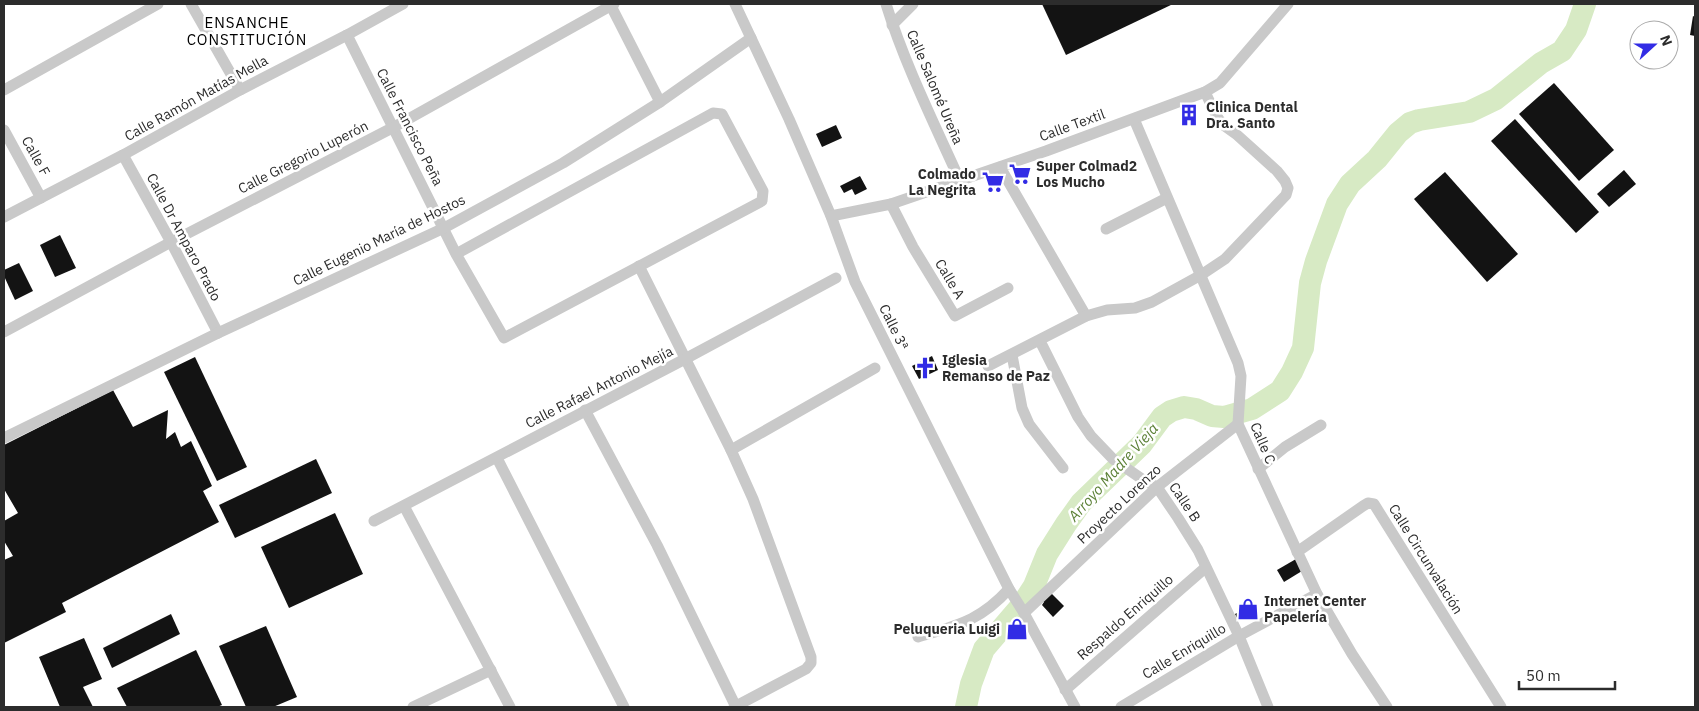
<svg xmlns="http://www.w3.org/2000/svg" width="1699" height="711" font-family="'IBM Plex Sans',sans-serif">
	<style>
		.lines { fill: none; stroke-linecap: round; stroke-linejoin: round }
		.river { stroke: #d7eac4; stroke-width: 22 }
		.building { fill: #131313 }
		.street { stroke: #c9c9c9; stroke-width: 11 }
		.labels { text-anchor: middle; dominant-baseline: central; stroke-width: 5; stroke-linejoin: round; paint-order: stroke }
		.street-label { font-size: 14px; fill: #2c2c2c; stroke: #fff }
		.poi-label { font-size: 14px; font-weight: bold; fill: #2c2c2c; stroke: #fff; text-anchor: start }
		.neighbourhood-label { font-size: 15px; letter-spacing: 1px; fill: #000; stroke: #fff }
		.water-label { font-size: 15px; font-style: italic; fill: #5c8137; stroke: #fff }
	</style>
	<rect width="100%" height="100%" fill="#fff"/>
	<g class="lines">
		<!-- river -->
		<path class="river" d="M966 707 971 684 984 649 1021 606 1034 586 1047 554 1066 524 1081 503 1142 444 1162 417 1171 411 1184 407 1196 409 1212 416 1224 417 1252 409 1280 391 1292 372 1303 348 1310 283 1316 261 1337 204 1350 184 1377 159 1398 133 1410 123 1419 120 1469 112 1496 99 1541 63 1562 51 1576 30 1585 4"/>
	</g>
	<!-- building -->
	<g class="building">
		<path d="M1042 4H1173L1066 55Z"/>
		<path d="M1693 16 1695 17V36L1690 35Z"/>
		<path d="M1554 83 1614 150 1579 181 1519 114Z"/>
		<path d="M1190 106 1196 120 1188 123 1182 110Z"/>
		<path d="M1515 119 1599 212 1576 233 1491 141Z"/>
		<path d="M836 125 842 138 822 147 816 134Z"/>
		<path d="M1024 166 1028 177 1018 181 1013 171Z"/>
		<path d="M1624 170 1636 184 1609 207 1597 194Z"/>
		<path d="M1445 172 1518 254 1487 282 1414 199Z"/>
		<path d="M995 175 1001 185 992 190 986 180Z"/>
		<path d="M860 176 867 189 855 195 852 189 844 193 840 186Z"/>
		<path d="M60 235 76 268 55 277 40 245Z"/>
		<path d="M19 263 33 291 15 300 4 276V270Z"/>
		<path d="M932 356 938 370 919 379 912 366Z"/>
		<path d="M195 357 247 467 217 481 164 372Z"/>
		<path d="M113 390 133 427 168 410 166 439 175 432 181 447 191 441 212 486 203 491 219 522 62 603 66 612 4 643V560L13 556 4 541V521L18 513 4 489V445Z"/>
		<path d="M316 459 332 493 235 538 219 505Z"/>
		<path d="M335 513 363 574 289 608 261 547Z"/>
		<path d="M1296 559 1302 571 1284 582 1277 570Z"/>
		<path d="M1048 590 1064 606 1053 617 1042 605 1044 602 1040 598Z"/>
		<path d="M1251 606 1254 612 1241 619 1237 618 1235 614Z"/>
		<path d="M171 614 180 634 112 668 103 648Z"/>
		<path d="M1016 620 1026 623 1017 632 1010 625Z"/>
		<path d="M266 626 297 697 273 707H246L219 646Z"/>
		<path d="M84 638 102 679 83 687 93 707H60L39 657Z"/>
		<path d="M196 650 222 705 217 707H127L117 688Z"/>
	</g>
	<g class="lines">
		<!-- street -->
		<g class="street">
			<path d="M191 4 240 90"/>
			<path d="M610 4 660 102"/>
			<path d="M735 4 789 119 831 216 855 282 1009 589 1024 613 1075 707"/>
			<path d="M886 4C905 65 934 123 960 181"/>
			<path d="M892 25 913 4"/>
			<path d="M347 35 456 254 504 338 762 201 763 191 722 114 713 113 456 254"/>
			<path d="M4 90 158 4"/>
			<path d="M1134 119 1238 363 1241 376 1238 424 1317 594 1352 654 1387 707"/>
			<path d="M4 130 41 198"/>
			<path d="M123 155 171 242 218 333"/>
			<path d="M1000 167 1086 316"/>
			<path d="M891 204 913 247 955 316 1008 288"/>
			<path d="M831 216 891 204 1046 151 1205 92 1220 83 1288 4"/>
			<path d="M4 217 123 155 240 90 347 35 403 4"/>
			<path d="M1106 229 1167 198"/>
			<path d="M639 266 731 450 753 499 811 657V663L806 669 734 707"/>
			<path d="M4 332 171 242 394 127 614 4"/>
			<path d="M1040 341 1078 417 1091 436 1113 459 1142 479 1157 487 1178 518 1198 550 1239 636 1268 707"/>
			<path d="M1012 355 1022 408 1029 424 1063 468"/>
			<path d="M988 366 1086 316 1107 310 1135 308 1152 302 1201 275 1225 259 1286 195 1288 188 1285 181 1277 171 1236 134 1222 124 1216 115 1205 92"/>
			<path d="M585 410 657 545 736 707"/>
			<path d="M4 438 218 333 444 228 563 163 660 102 751 38"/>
			<path d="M731 450 875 368"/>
			<path d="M497 458 624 707"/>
			<path d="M1258 469 1285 447 1321 425"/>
			<path d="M404 506 510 707"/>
			<path d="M374 521 685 359 836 278"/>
			<path d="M1297 552 1363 506 1368 503 1374 504 1501 707"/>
			<path d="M1024 613 1157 487 1238 424"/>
			<path d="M918 637C958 625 980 621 1009 589"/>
			<path d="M1065 690 1205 568"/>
			<path d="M413 707 491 670"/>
			<path d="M1121 707 1239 636 1317 594"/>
		</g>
	</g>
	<!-- icons -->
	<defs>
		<g id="building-bare" transform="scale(1.725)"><path d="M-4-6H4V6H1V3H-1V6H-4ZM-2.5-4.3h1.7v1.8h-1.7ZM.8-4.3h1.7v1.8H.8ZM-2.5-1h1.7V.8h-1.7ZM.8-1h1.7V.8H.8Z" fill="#322ce5" stroke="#fff" stroke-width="2.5" paint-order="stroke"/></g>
		<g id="supermarket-bare" transform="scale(1.725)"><path d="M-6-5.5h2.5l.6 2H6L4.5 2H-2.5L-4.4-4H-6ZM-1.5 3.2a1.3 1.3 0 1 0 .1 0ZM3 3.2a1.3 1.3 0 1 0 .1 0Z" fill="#322ce5" stroke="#fff" stroke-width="2.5" paint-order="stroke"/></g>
		<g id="church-bare" transform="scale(1.725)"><path d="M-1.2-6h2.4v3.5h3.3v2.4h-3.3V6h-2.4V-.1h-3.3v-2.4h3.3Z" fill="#322ce5" stroke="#fff" stroke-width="2.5" paint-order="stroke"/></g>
		<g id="shop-bare" transform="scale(1.725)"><path d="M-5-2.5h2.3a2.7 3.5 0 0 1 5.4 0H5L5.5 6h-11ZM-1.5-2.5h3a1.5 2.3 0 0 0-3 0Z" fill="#322ce5" stroke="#fff" stroke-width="2.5" paint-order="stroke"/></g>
	</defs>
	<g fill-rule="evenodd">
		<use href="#building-bare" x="1189" y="115"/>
		<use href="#supermarket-bare" x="1020" y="174"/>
		<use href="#supermarket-bare" x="993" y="182"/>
		<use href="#church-bare" x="925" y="368"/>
		<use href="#shop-bare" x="1248" y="609"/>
		<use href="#shop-bare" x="1017" y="629"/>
	</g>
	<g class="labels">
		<!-- street labels -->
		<g class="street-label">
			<text transform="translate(935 87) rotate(67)">Calle Salomé Ureña</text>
			<text transform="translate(196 98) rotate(-29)">Calle Ramón Matías Mella</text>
			<text transform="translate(1072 125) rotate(-20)">Calle Textil</text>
			<text transform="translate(410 127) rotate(63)">Calle Francisco Peña</text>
			<text transform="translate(36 156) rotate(61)">Calle F</text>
			<text transform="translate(303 157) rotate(-27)">Calle Gregorio Luperón</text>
			<text transform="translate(184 237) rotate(62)">Calle Dr Amparo Prado</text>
			<text transform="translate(379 240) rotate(-26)">Calle Eugenio María de Hostos</text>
			<text transform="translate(950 279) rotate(59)">Calle A</text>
			<text transform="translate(894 327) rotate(64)">Calle 3ª</text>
			<text transform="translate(599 387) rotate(-27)">Calle Rafael Antonio Mejía</text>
			<text transform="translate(1263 443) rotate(67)">Calle C</text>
			<text transform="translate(1185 502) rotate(56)">Calle B</text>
			<text transform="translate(1119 504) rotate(-43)">Proyecto Lorenzo</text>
			<text transform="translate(1426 559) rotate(58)">Calle Circunvalación</text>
			<text transform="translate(1125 617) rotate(-41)">Respaldo Enriquillo</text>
			<text transform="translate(1184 651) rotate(-31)">Calle Enriquillo</text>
		</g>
		<!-- poi labels -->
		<g class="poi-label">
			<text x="1206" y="107">Clinica Dental<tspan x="1206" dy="16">Dra. Santo</tspan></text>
			<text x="1036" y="166">Super Colmad2<tspan x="1036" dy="16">Los Mucho</tspan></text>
			<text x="976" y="174" text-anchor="end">Colmado<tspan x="976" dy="16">La Negrita</tspan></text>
			<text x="942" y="360">Iglesia<tspan x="942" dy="16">Remanso de Paz</tspan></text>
			<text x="1264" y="601">Internet Center<tspan x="1264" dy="16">Papelería</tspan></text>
			<text x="1000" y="629" text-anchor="end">Peluqueria Luigi</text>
		</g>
		<!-- neighbourhood labels -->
		<g class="neighbourhood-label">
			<text x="247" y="22">ENSANCHE<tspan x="247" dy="17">CONSTITUCIÓN</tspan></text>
		</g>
		<!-- water labels -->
		<g class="water-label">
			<text transform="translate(1113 472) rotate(-48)">Arroyo Madre Vieja</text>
		</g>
	</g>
	<!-- border -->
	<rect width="1699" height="711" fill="none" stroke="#2c2c2c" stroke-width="10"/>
	<!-- north arrow -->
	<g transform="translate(1654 45) rotate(69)"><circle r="24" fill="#ffffff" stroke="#ababab"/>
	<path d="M0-4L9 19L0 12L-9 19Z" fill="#322ce5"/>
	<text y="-8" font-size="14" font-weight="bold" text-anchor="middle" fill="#2c2c2c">N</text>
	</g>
	<!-- scale -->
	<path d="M1519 681v8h96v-8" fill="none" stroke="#2c2c2c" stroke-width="2.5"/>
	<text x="1526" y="681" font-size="15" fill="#2c2c2c" stroke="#ffffff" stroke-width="4" paint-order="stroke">50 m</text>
</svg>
